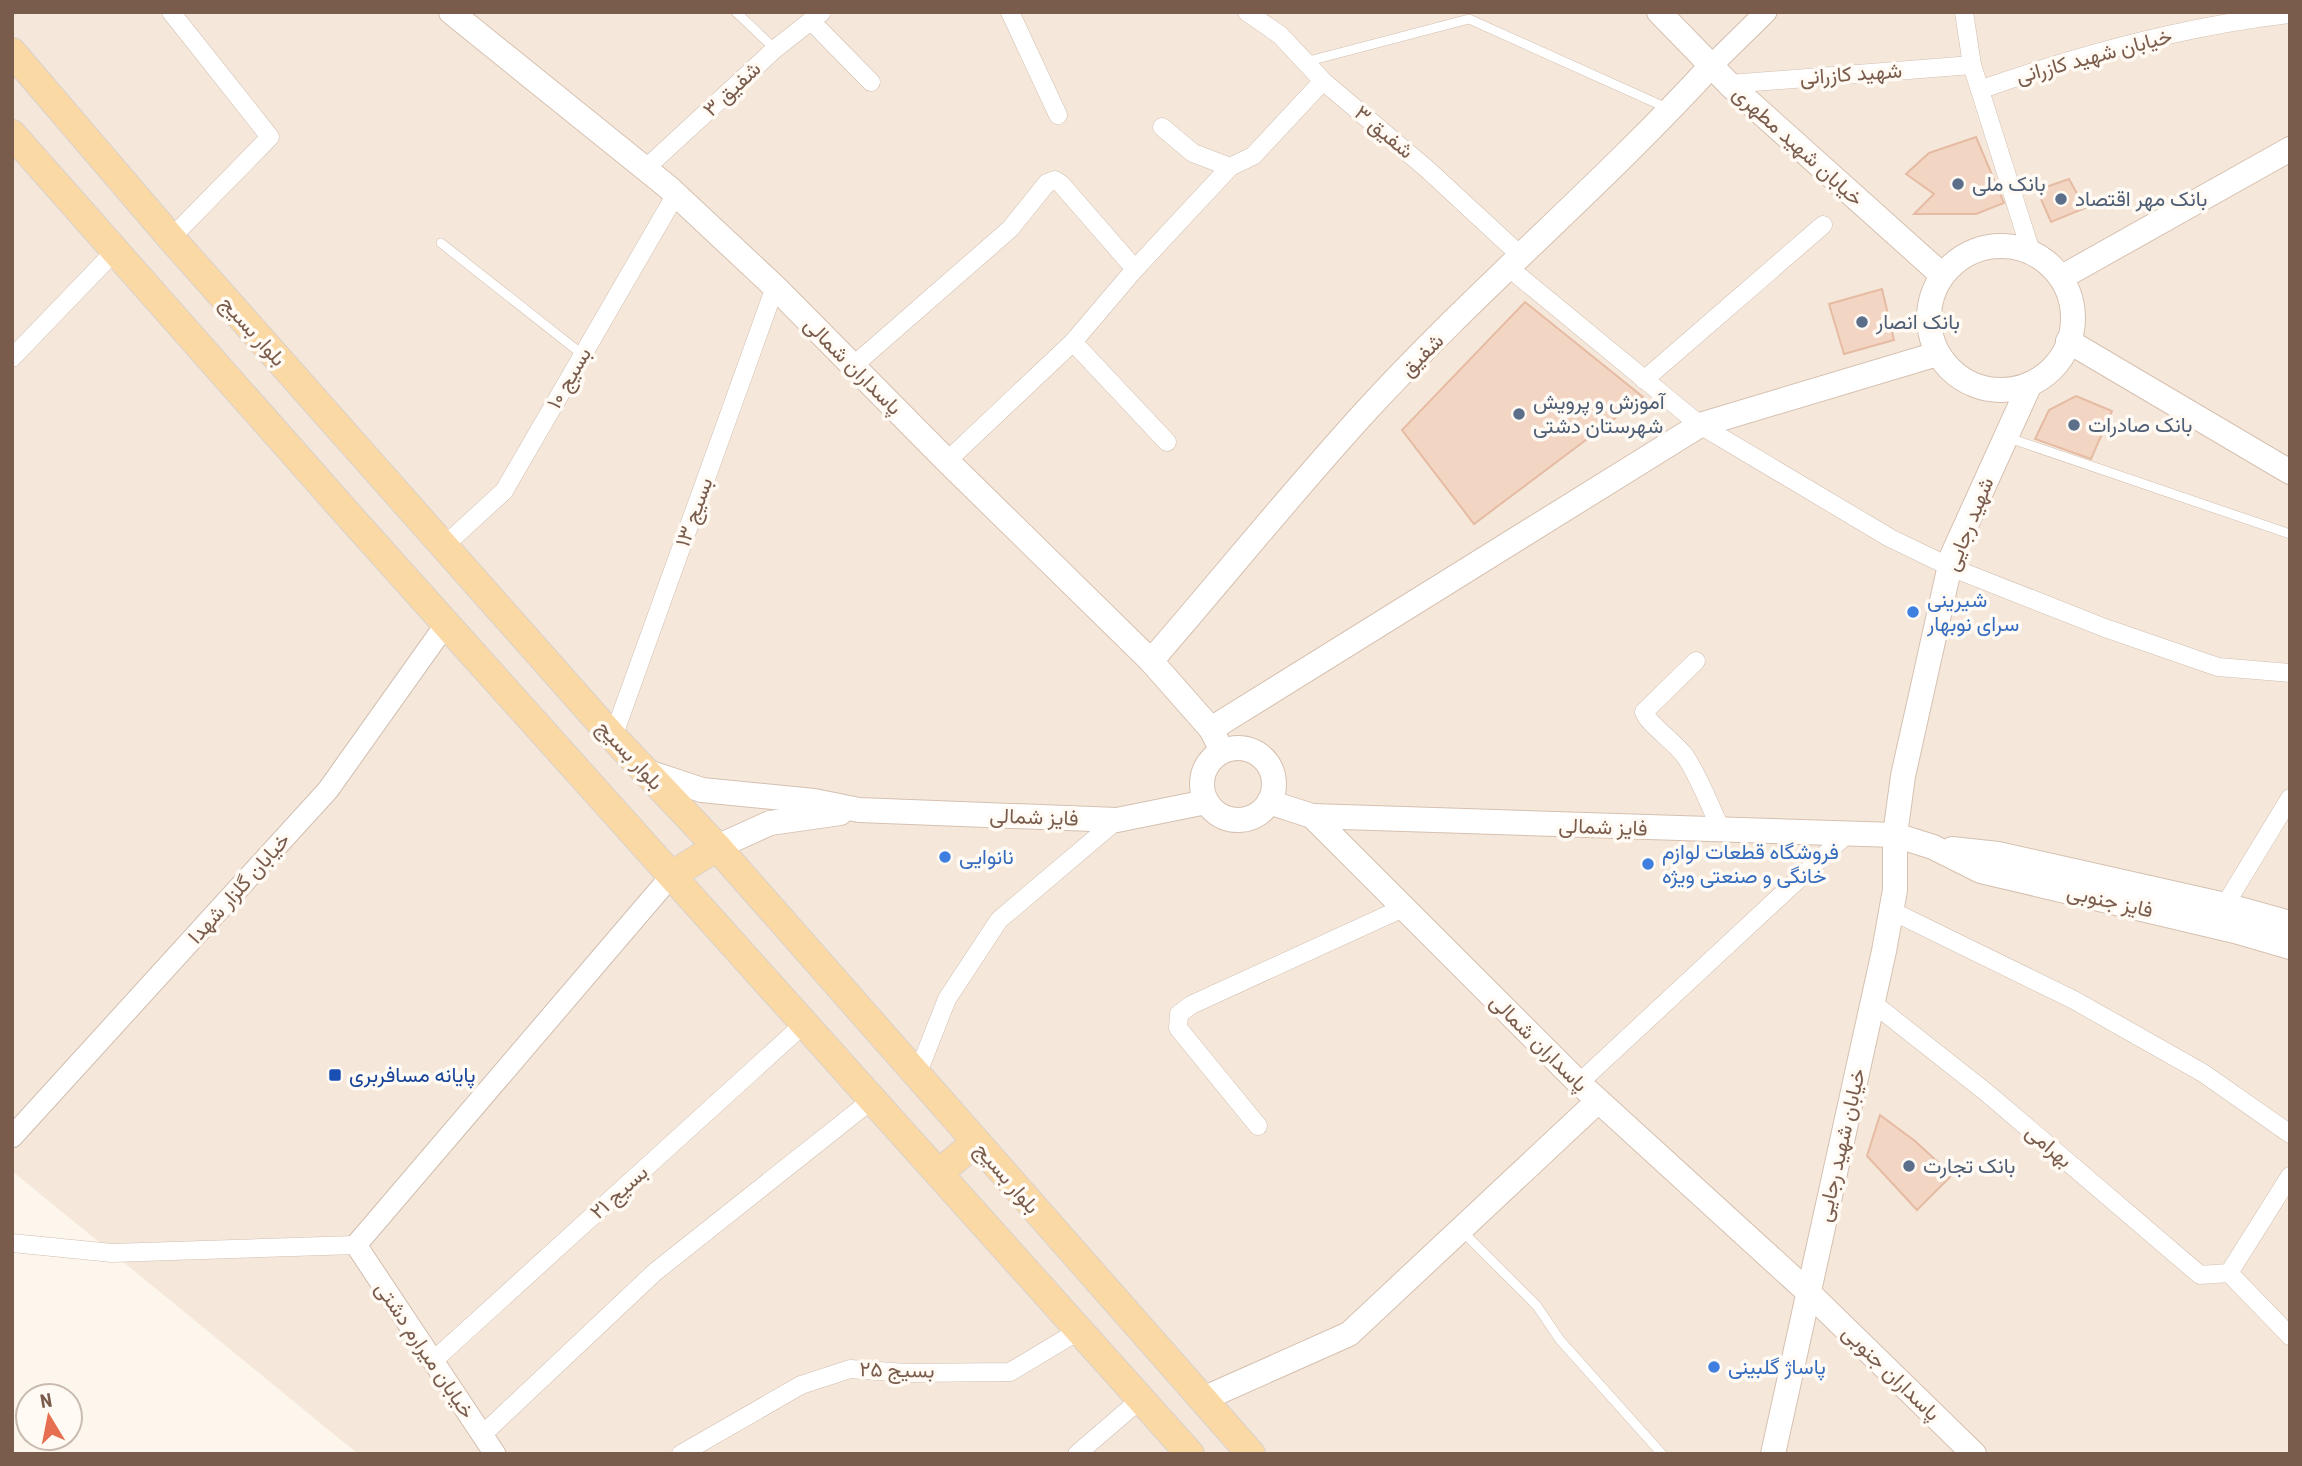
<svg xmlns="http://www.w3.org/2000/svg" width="2302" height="1466" font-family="'Roboto Condensed',Vazirmatn,sans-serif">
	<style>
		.residential { fill: #f5e8da }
		.building { fill: #f3d5c3; stroke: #e6bba3; stroke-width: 2 }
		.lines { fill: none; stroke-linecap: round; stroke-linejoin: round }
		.service-casing { stroke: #d1beb0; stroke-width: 10 }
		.minor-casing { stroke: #d1beb0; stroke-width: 19 }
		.tertiary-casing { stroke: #d1beb0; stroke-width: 23 }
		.secondary-casing { stroke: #d6c0b0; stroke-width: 26 }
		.primary-casing { stroke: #dad1cd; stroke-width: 30 }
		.service { stroke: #fff; stroke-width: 9 }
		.minor { stroke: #fff; stroke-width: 18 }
		.tertiary { stroke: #fff; stroke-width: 21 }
		.secondary { stroke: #fff; stroke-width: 24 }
		.primary { stroke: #fbd9a5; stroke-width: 28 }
		.service-dot { fill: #5c6f8a; stroke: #fffaf3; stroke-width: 2.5 }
		.shop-dot { fill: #3f7fe0; stroke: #fffaf3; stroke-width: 2.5 }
		.transit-dot { fill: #1a4fb4; stroke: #fffaf3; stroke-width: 2.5 }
		.labels { text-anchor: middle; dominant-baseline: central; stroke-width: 7; stroke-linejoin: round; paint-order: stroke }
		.street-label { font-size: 21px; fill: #7a5c4d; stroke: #fffaf3 }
		.service-label { font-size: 21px; fill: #4e5e75; stroke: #fffaf3; text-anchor: start }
		.shop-label { font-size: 21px; fill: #366cbe; stroke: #fffaf3; text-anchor: start }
		.transit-label { font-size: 21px; fill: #164399; stroke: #fffaf3; text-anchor: start }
	</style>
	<rect width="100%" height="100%" fill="#fdf6ec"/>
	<!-- residential -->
	<path class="residential" d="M12 12H2290V1454H358L12 1171Z"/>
	<!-- building -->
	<g class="building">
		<path d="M1976 137 2004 203 1976 214H1914L1934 194 1906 174 1929 153Z"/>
		<path d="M2069 179 2085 208 2051 222 2037 190Z"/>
		<path d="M1882 289 1894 340 1844 354 1829 304Z"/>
		<path d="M1525 302 1643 397 1474 524 1402 430Z"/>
		<path d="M2076 396 2112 411 2091 459 2035 439 2049 410Z"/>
		<path d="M1880 1115 1915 1141 1952 1175 1917 1210 1867 1156Z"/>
	</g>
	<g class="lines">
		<!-- service casing -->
		<g class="service-casing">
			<g id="service">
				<path d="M736 12 775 49"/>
				<path d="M1305 62 1469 19 1667 108"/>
				<path d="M441 243 583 355"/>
				<path d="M2009 438 2290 534"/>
				<path d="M1462 1231 1537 1306 1560 1340 1662 1454"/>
			</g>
		</g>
		<!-- minor casing -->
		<g class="minor-casing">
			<g id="minor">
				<path d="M1010 12 1058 115"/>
				<path d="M1247 12 1280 35 1323 81 1427 169 1520 255"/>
				<path d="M1964 12 1972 65 2031 252"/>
				<path d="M811 21 871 82"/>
				<path d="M1729 84 1972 65"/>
				<path d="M1982 89C2082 54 2184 26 2290 14"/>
				<path d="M1162 127 1193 153 1230 167"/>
				<path d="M645 169 775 49 822 12"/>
				<path d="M171 238 270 137 171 12"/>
				<path d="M1508 267 1700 425 1890 538 1950 567 2105 628 2218 667 2290 673"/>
				<path d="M1073 342 1167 442"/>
				<path d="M12 358 115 251"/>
				<path d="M853 366 1010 229 1047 183 1055 180 1061 184 1135 269"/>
				<path d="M1644 380 1823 225"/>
				<path d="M947 461 1073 342 1135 269 1230 167 1253 156 1323 81"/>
				<path d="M444 546 504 491 676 194"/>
				<path d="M1696 661 1644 712C1648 724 1675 742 1685 756 1700 778 1710 807 1722 831"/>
				<path d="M613 737 775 287"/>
				<path d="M2225 905 2290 798"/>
				<path d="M1892 911 2074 1000 2203 1073 2290 1134"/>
				<path d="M1873 1003 1987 1093 2200 1275 2229 1273"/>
				<path d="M917 1075 947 999 999 920 1117 820"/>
				<path d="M1579 1083 1846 835"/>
				<path d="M1258 1126 1178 1028 1179 1014 1191 1005 1403 908"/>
				<path d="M2290 1176 2229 1273 2290 1336"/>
				<path d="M12 1243 112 1253 356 1245"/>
				<path d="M433 1361 805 1023"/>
				<path d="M482 1435 655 1272 873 1099"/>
				<path d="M681 1454 801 1385 850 1369 906 1373 1010 1372 1080 1330"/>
				<path d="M1077 1454 1142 1398"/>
			</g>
		</g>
		<!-- tertiary casing -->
		<g class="tertiary-casing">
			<g id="tertiary">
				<path d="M1711 66 1766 12"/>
				<path d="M12 1137 328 790 446 624"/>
				<path d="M495 1454 356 1245 672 875"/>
			</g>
		</g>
		<!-- secondary casing -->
		<g class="secondary-casing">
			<g id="secondary">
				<path d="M451 12 668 187 775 287 947 461 1151 661 1211 729 1222 751"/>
				<path d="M1659 12 1729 84 1942 275"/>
				<circle cx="2001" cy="318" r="72"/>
				<path d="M2062 277 2290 149"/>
				<path d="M2068 341 2290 472"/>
				<path d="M1151 661C1223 578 1292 492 1366 411 1476 291 1601 186 1711 66"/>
				<path d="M1211 729 1700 425 1937 354"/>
				<circle cx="1238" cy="784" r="36"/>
				<path d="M645 771 702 790 814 801 859 810 1117 820 1206 802"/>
				<path d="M1269 802 1312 816 1579 1083 1808 1292 1974 1454"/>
				<path d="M1312 816 1895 835 1933 847 1981 871 2235 931 2290 947"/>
				<path d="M717 847 770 823 840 813"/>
				<path d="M1952 849 1998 854 2225 905 2290 923"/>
				<path d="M1203 1399 1349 1334 1598 1101"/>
				<path d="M1773 1454 1884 951 1895 890V835L1903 776 1952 556 2030 384"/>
			</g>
		</g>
		<!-- primary casing -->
		<g class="primary-casing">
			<g id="primary">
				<path d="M12 52 171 238 613 737 717 847 1251 1454"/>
				<path d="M12 134 352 519 1190 1454"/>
				<path d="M672 875 717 847"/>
				<path d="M939 1173 976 1142"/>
			</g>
		</g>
		<!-- service -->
		<use href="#service" class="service"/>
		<!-- minor -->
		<use href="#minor" class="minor"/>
		<!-- tertiary -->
		<use href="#tertiary" class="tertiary"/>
		<!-- secondary -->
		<use href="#secondary" class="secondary"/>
		<!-- primary -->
		<use href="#primary" class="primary"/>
	</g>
	<!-- markers -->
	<g class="service-dot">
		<circle cx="1958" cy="184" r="7"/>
		<circle cx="2061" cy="199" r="7"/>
		<circle cx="1862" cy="322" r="7"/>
		<circle cx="1519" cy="414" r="7"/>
		<circle cx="2074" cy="425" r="7"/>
		<circle cx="1909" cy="1166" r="7"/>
	</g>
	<g class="shop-dot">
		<circle cx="1913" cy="612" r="7"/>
		<circle cx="945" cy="857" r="7"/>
		<circle cx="1648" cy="864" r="7"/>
		<circle cx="1714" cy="1367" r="7"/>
	</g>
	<rect class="transit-dot" x="328" y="1068" width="14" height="14" rx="3.5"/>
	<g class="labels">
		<!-- street labels -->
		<g class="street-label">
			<text transform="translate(2094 56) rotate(-15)">خیابان شهید کازرانی</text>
			<text transform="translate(1851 74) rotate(-4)">شهید کازرانی</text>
			<text transform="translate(732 89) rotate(-43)">شفیق ۳</text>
			<text transform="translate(1384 132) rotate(40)">شفیق ۳</text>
			<text transform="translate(1798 146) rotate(42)">خیابان شهید مطهری</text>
			<text transform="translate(253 331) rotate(48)">بلوار بسیج</text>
			<text transform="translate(1422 355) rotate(-45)">شفیق</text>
			<text transform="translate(853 366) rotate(45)">پاسداران شمالی</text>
			<text transform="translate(569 378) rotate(-60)">بسیج ۱۰</text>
			<text transform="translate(694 512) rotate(-70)">بسیج ۱۳</text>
			<text transform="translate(1969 524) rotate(-68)">شهید رجایی</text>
			<text transform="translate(630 755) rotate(47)">بلوار بسیج</text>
			<text transform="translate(1034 817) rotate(2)">فایز شمالی</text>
			<text transform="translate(1603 827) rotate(2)">فایز شمالی</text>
			<text transform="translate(239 888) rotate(-48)">خیابان گلزار شهدا</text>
			<text transform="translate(2110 901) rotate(13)">فایز جنوبی</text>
			<text transform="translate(1539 1043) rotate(45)">پاسداران شمالی</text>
			<text transform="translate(1841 1145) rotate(-77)">خیابان شهید رجایی</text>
			<text transform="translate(2049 1146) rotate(41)">بهرامی</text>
			<text transform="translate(1007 1178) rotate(49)">بلوار بسیج</text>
			<text transform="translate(619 1192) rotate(-42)">بسیج ۲۱</text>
			<text transform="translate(425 1350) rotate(56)">خیابان میرارم دشتی</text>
			<text transform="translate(897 1370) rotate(1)">بسیج ۲۵</text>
			<text transform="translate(1891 1373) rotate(44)">پاسداران جنوبی</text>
		</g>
		<!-- service labels -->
		<g class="service-label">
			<text x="1972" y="184">بانک ملی</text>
			<text x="2075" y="199">بانک مهر اقتصاد</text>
			<text x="1876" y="322">بانک انصار</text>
			<text x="1533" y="402">آموزش و پرویش<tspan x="1533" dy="24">شهرستان دشتی</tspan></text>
			<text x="2088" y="425">بانک صادرات</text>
			<text x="1923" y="1166">بانک تجارت</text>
		</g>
		<!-- shop labels -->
		<g class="shop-label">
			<text x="1927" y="600">شیرینی<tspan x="1927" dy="24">سرای نوبهار</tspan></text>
			<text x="1662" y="852">فروشگاه قطعات لوازم<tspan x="1662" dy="24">خانگی و صنعتی ویژه</tspan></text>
			<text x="959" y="857">نانوایی</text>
			<text x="1728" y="1367">پاساژ گلبینی</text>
		</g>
		<!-- transit labels -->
		<g class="transit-label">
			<text x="349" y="1075">پایانه مسافربری</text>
		</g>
	</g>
	<!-- border -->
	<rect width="2302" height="1466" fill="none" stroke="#7a5c4d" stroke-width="28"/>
	<!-- north arrow -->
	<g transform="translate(49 1417) rotate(350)"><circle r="33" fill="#fffaf3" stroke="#cabbb1" stroke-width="2"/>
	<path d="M0-5L12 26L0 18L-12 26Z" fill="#e76f51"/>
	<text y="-10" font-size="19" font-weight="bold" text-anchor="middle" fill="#7a5c4d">N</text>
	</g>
</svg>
